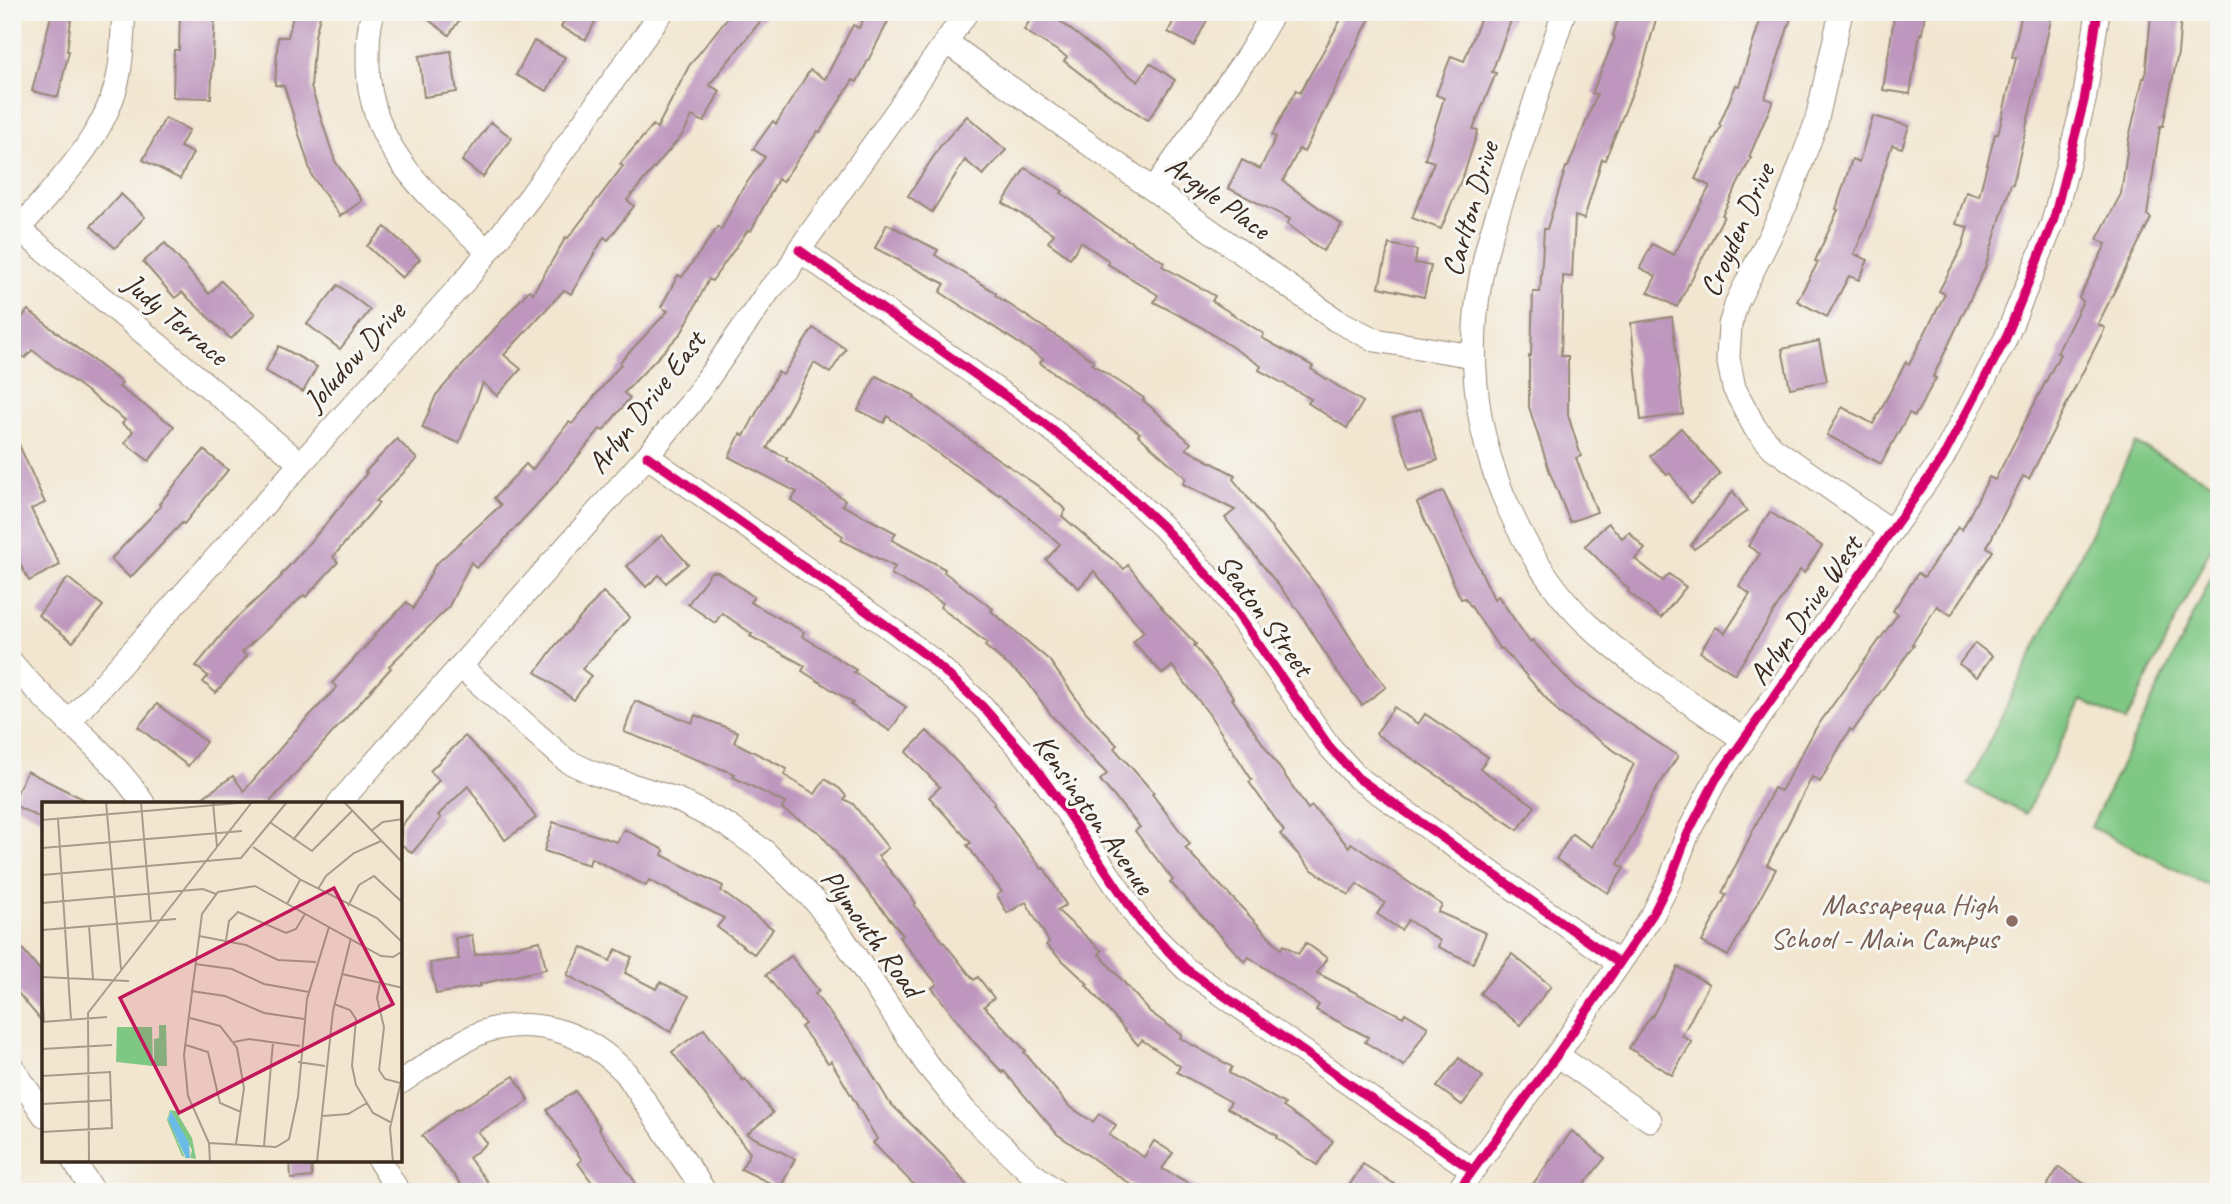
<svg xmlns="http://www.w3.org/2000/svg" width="2231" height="1204" font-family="Caveat,sans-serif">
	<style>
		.green { fill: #7fc884; stroke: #5d7951; stroke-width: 2 }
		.building { fill: #be96be }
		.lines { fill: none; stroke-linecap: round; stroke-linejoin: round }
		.minor-casing { stroke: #968877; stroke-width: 25 }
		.minor { stroke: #fff; stroke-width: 23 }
		.cycleway-casing { stroke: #f6f6f2; stroke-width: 13 }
		.cycleway { stroke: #d6006c; stroke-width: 9 }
		.education-dot { fill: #8d6e63; stroke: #f6f6f2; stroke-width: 2.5 }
		.labels { text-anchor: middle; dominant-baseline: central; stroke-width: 6; stroke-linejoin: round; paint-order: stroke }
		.street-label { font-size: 30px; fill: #3b2a1e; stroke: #f6f6f2 }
		.education-label { font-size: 30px; fill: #785e54; stroke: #f6f6f2; text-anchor: end }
		.inset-road { fill: none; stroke: #a99b89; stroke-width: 2 }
		.view { fill: #c2185b; fill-opacity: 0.15; stroke: #c2185b; stroke-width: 3.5 }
		.inset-edge { fill: none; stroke: #3b2a1e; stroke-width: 3.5 }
	</style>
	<rect width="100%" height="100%" fill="#f6f6f2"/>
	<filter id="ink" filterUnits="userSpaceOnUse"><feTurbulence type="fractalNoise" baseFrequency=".0143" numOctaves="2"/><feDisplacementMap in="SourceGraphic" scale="14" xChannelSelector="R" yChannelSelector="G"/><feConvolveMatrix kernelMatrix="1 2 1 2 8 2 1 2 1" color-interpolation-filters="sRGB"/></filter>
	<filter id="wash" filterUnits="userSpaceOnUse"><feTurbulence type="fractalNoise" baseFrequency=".00686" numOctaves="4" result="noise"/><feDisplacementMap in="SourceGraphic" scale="28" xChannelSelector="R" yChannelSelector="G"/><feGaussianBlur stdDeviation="1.57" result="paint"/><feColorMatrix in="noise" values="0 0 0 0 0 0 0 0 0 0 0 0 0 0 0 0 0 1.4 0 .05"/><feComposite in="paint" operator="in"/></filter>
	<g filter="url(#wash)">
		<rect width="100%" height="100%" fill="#f2e6d0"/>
		<!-- green -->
		<g class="green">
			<path d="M2135 443 2219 486V531L2126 722 2081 700 2026 814 1968 785Z"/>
			<path d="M2219 562V891L2091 827Z"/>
		</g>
		<g id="blocks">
			<!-- building -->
			<g class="building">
				<path d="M52 12H72L67 51H69L58 97 32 91Z"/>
				<path d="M180 12H215L211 98 173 97 174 50H179Z"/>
				<path d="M294 12H321L315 36 311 87 335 161 362 201 340 216 312 176 284 86 275 85 278 37H288Z"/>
				<path d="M418 12H465L449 35Z"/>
				<path d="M569 12H600L586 40 561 27Z"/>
				<path d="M732 12H768L709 85 720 91 704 122 692 116 683 134 627 200 634 206 608 240 604 237 571 294 564 290 504 355 521 369 497 396 483 383 459 443 422 428 436 395 529 290 533 293 566 237 568 238 623 166 620 164 653 125 657 128 689 66Z"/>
				<path d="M867 12H893L857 82 853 80 820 132 818 131 782 182 778 179 751 231 748 230 712 281 709 279 682 332 624 393 630 398 603 431 600 429 552 488 503 541 504 542 476 568 471 562 448 608 389 666 391 668 269 803H195L233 776 244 791 294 732 337 687 332 683 375 636 374 635 407 602 413 609 435 565 501 505 494 498 526 464 532 470 569 422 572 424 621 364 620 362 668 311 661 307 678 275 682 277 718 227 721 230 741 191 765 157 753 149 773 121 776 124 810 70 825 79 853 25 859 28Z"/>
				<path d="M1035 12H1067L1061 22 1138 82 1150 63 1175 80 1148 120 1099 88 1064 61 1067 57 1024 30Z"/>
				<path d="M1178 12H1211L1194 46 1168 32Z"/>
				<path d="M1345 12H1373L1304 152 1299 149 1283 181 1342 225 1323 251 1287 224 1290 219 1228 188 1242 160 1260 169 1276 137 1272 135 1296 90 1300 93Z"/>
				<path d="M1483 12H1514L1492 72 1496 73 1473 129 1478 130 1465 171 1441 229 1412 218 1434 162 1425 159 1444 98 1436 95 1451 56 1464 61Z"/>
				<path d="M1620 12H1658L1643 66 1605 160 1602 159 1584 219 1575 216 1572 277 1563 276 1561 356H1568V415L1581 456 1576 458 1597 512 1570 522 1550 473 1529 407V356H1531L1533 292H1540L1544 229H1547L1566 167H1568L1597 94 1592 93 1615 37 1613 36Z"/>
				<path d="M1763 12H1793L1765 98 1773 101 1749 157 1751 158 1722 215 1724 216 1677 307 1648 292 1656 276 1640 268 1652 244 1674 255 1710 186 1695 179 1721 126 1719 125 1736 85 1739 86Z"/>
				<path d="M1895 12H1925L1922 34 1920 33 1910 94 1883 90Z"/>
				<path d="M2022 13 2051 20 2013 184H2011L1985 268 1933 377 1936 378 1915 416 1909 413 1881 464 1827 435 1842 407 1873 424 1906 362 1909 364 1945 294 1939 291 1962 247 1968 227 1956 224 1966 192 1979 196 1995 134H1998L2016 58 2012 57Z"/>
				<path d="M2151 14 2181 17 2178 53 2163 126H2160L2147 215 2151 218 2098 324 2105 328 2029 479 2023 476 1987 547 1993 551 1951 615 1937 606 1912 644 1914 645 1886 684 1853 731 1850 729 1820 782 1812 777 1767 865 1776 869 1728 956 1702 942 1726 895 1722 893 1774 788 1781 791 1816 728 1898 614 1893 611 1918 573 1924 577 1958 527 1962 530 1989 477 1995 480 2060 354 2057 353 2083 301 2079 298 2106 244 2097 239 2121 194 2129 138 2143 78H2145Z"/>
				<path d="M534 41 565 57 547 91 516 75Z"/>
				<path d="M451 51 457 92 424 97 419 56Z"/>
				<path d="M967 116 1006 150 983 175 965 160 932 212 908 196 941 145Z"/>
				<path d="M1873 116 1909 126 1902 148 1892 145 1865 230 1854 254 1868 260 1859 280 1849 276 1827 317 1797 301 1818 262 1815 261 1838 210 1836 209 1852 159 1859 162Z"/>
				<path d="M165 118 189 130 180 147 193 153 180 179 143 160Z"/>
				<path d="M491 122 512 138 483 177 462 161Z"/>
				<path d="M1025 168 1063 191 1061 193 1112 230 1164 262 1162 266 1215 296 1212 301 1264 334 1262 338 1313 366 1311 369 1363 402 1347 428 1308 403 1311 399 1259 370 1261 366 1198 325 1154 302 1158 295 1108 264 1109 261 1081 242 1070 258 1048 242 1054 234 1003 203Z"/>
				<path d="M121 194 145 217 115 248 91 226Z"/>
				<path d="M887 224 938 250 935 255 996 293 995 295 1094 361 1092 364 1144 398 1143 400 1191 443 1186 449 1235 475 1233 479 1321 591 1355 645 1386 687 1362 705 1335 669 1298 610 1225 518 1235 510 1183 484 1186 478 1138 435 1140 433 1040 363 1043 359 940 292 945 284 875 248Z"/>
				<path d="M385 227 420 259 402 278 367 246Z"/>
				<path d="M165 243 209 294 221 281 255 314 231 339 182 292 175 298 143 262Z"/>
				<path d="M1389 244 1417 250 1415 263 1431 266 1424 297 1379 287Z"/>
				<path d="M338 285 370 310 340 349 307 324Z"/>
				<path d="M28 310 122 383 119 387 174 426 149 461 125 443 133 431 122 424 125 420 32 350 25 358 12 348V330Z"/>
				<path d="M1672 317 1683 414 1641 420 1631 323Z"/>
				<path d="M813 328 846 349 830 373 814 363 767 448 787 458 786 460 845 500 842 505 896 533 892 540 945 569 944 572 993 609 991 611 1049 660 1086 712 1117 745 1114 748 1154 793 1152 794 1190 844 1185 848 1281 949 1284 945 1298 954 1306 943 1327 958 1317 973 1403 1017 1405 1013 1428 1027 1404 1066 1365 1042 1368 1037 1316 1010 1319 1005 1249 957 1245 962 1170 882 1173 880 1135 831 1140 827 1100 780 1107 774 1052 716 1026 680 985 646 987 643 940 607 943 603 891 574 895 567 841 540 843 536 791 500 797 492 729 457 740 434 744 436 778 372 783 375Z"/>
				<path d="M1819 341 1827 381 1790 388 1782 349Z"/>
				<path d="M279 346 317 367 303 392 265 371Z"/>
				<path d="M876 376 915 396 914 398 979 446 1038 486 1066 510 1062 516 1124 569 1128 565 1165 612 1196 644 1194 645 1234 698 1232 699 1308 809 1312 806 1349 847 1351 843 1442 905 1438 912 1486 933 1473 963 1438 947 1440 941 1408 920 1401 930 1377 914 1385 903 1357 884 1349 895 1311 869 1280 834 1284 831 1249 782 1252 780 1209 714 1172 666 1163 674 1133 642 1144 632 1094 571 1079 588 1046 560 1060 544 1000 493 999 495 950 462 887 416 884 423 858 410Z"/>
				<path d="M1421 409 1438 460 1410 469 1393 418Z"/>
				<path d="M1681 428 1720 474 1691 503 1670 473 1667 475 1650 456Z"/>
				<path d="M12 429 45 503 31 509 60 565 29 581 12 549Z"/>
				<path d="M397 439 417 459 376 501 379 503 333 557 338 562 306 597 304 595 242 652 247 656 216 693 203 682 208 676 196 666 232 622 282 576 281 575 325 525 367 473 365 472Z"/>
				<path d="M204 450 228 470 184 524 182 523 130 578 111 559 161 506 159 504Z"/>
				<path d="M1443 491 1494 599 1498 596 1530 642 1532 640 1575 687 1678 756 1652 796 1618 864 1624 868 1608 893 1556 859 1572 834 1592 847 1634 764 1559 713 1502 648 1500 649 1465 598 1461 599 1417 503Z"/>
				<path d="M1733 491 1747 511 1694 549 1691 545Z"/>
				<path d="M1770 512 1822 546 1804 573 1800 570 1735 674 1700 652 1716 627 1725 633 1750 594 1739 586 1760 554 1748 546Z"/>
				<path d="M1608 523 1622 538 1629 532 1645 549 1635 559 1663 581 1669 574 1686 587 1661 618 1628 592 1629 590 1585 546Z"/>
				<path d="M662 535 688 564 666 583 659 575 646 587 627 566Z"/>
				<path d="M711 572H718L754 597 750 602 804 632 802 636 856 670 854 672 906 707 890 731 851 705 853 703 802 671 805 666 750 636 752 634 722 613 715 623 688 604Z"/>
				<path d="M68 578 103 606 73 642 38 615Z"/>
				<path d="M603 592 630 617 582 669 591 676 574 700 536 672 555 646Z"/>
				<path d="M1975 643 1992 656 1977 677 1959 664Z"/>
				<path d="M635 701 692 723 695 715 738 732 734 742 787 769 784 775 815 794 825 779 840 789 846 796 844 799 853 804 888 848 878 856 916 903 914 905 974 980 978 977 994 998 984 1006 1026 1051 1024 1052 1069 1106 1093 1122 1099 1114 1116 1125 1109 1135 1144 1157 1154 1141 1173 1153 1162 1169 1206 1192H1142L1057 1134 1004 1071 1003 1073 974 1042 932 988 937 984 899 937 903 935 820 833 782 809 785 803 733 777 735 774 624 732Z"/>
				<path d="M157 704 206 742 188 766 138 727Z"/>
				<path d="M1394 707 1418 724 1425 714 1488 757 1480 769 1535 806 1518 830 1376 734Z"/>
				<path d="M927 731 995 802 993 804 1042 869 1044 868 1066 905 1057 910 1102 951 1099 954 1150 1012 1182 1035 1180 1038 1232 1067 1229 1073 1285 1104 1283 1107 1333 1141 1317 1165 1277 1138 1278 1136 1227 1108 1231 1102 1177 1072 1180 1066 1142 1040 1138 1045 1086 985 1088 984 1046 945 1049 942 1026 902 1007 913 997 895 1002 892 967 845 971 843 929 797 940 787 906 752Z"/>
				<path d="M465 736 514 786 536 818 505 840 468 786 438 815 441 818 412 853 401 844V826L439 780 430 771Z"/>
				<path d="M27 771 91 803H44V820L12 804Z"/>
				<path d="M553 822 617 842 624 829 664 850 662 855 723 886 721 891 773 929 754 954 717 927 724 918 649 880 646 886 591 858 589 865 544 851Z"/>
				<path d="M472 935 475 955 540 941 546 969 480 984 481 986 436 994 430 963 459 959 455 938Z"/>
				<path d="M12 936 44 975V1024L12 986Z"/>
				<path d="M582 947 610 961 616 949 632 957 625 973 656 989 660 982 689 996 671 1032 567 975Z"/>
				<path d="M1512 954 1551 986 1520 1025 1480 993Z"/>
				<path d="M791 956 819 991 815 994 858 1050 889 1102 944 1157 972 1192H921L873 1143 877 1139 831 1061 828 1063 801 1027 805 1024 766 975Z"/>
				<path d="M1678 967 1709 984 1682 1036 1692 1042 1672 1075 1629 1048 1651 1016 1652 1017Z"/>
				<path d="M704 1029 743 1081 745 1079 773 1113 747 1134 795 1159 780 1188 741 1169 750 1153 672 1052Z"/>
				<path d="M1459 1058 1483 1077 1462 1105 1437 1087Z"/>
				<path d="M514 1076 529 1101 478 1132 487 1143 469 1158 495 1192H467L422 1136 458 1108 459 1109Z"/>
				<path d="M575 1091 600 1127 598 1128 642 1192H599L578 1163 582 1160 547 1110Z"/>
				<path d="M1572 1131 1605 1158 1578 1192H1527Z"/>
				<path d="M290 1160H311L312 1177 291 1179Z"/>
				<path d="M1363 1164 1407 1192H1345Z"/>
				<path d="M2059 1167 2097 1192H2043Z"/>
			</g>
		</g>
	</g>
	<g filter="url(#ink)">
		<use href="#blocks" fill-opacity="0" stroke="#968877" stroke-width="2"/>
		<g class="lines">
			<!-- minor casing -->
			<g class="minor-casing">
				<g id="minor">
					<path d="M373 12C368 29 368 44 368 60 366 146 429 197 487 250"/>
					<path d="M1564 12C1548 62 1531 113 1515 163 1505 193 1493 223 1486 253 1465 340 1472 430 1510 511 1529 553 1554 592 1587 624 1634 668 1691 703 1744 740"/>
					<path d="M1841 12 1816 123 1786 204 1737 302 1730 325 1728 358 1734 388 1755 428 1773 448 1891 531"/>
					<path d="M946 42 1336 320 1375 340 1473 356"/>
					<path d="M1154 189 1249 54 1274 12"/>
					<path d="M12 223 300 463"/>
					<path d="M19 229C56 184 103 140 117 82 123 60 122 35 124 12"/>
					<path d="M799 250 1045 424 1103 471 1162 526 1221 590 1329 746 1358 778 1619 963"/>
					<path d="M647 456 886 625 932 660 982 706 1028 758 1058 799 1141 923 1186 969 1472 1170"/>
					<path d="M12 663C52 713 108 749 143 803"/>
					<path d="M461 667 567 761 593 773 676 799 727 825 764 851 816 902 843 938 926 1063 965 1111 1030 1172 1057 1192"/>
					<path d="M69 722 469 276 530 197 662 12"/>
					<path d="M339 803 647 456 690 404 770 289 788 271 799 250 967 12"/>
					<path d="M1557 1055 1650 1120"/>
					<path d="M12 1067 44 1115"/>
					<path d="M401 1082C424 1067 464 1037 489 1030 542 1016 590 1036 626 1073L705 1192"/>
					<path d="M73 1160 94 1192"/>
					<path d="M379 1160 399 1192"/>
					<path d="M1457 1192 1557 1055 1653 914 1671 878 1688 833 1716 779 1942 459 2005 340 2053 222 2084 101 2098 12"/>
				</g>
			</g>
			<!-- minor -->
			<use href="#minor" class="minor"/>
			<!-- cycleway casing -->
			<g class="cycleway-casing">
				<g id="cycleway">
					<path d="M799 250 1045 424 1103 471 1162 526 1221 590 1329 746 1358 778 1619 963"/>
					<path d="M647 456 886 625 932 660 982 706 1028 758 1058 799 1141 923 1186 969 1472 1170"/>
					<path d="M1457 1192 1557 1055 1653 914 1671 878 1688 833 1716 779 1942 459 2005 340 2053 222 2084 101 2098 12"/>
				</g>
			</g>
			<!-- cycleway -->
			<use href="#cycleway" class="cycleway"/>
		</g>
	</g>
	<!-- markers -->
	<circle class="education-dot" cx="2012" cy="921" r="7"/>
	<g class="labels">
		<!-- street labels -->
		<g class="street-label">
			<text transform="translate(1218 197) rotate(36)">Argyle Place</text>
			<text transform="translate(1470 209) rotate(-74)">Carlton Drive</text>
			<text transform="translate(1737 230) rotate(-66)">Croyden Drive</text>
			<text transform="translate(176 319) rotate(40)">Judy Terrace</text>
			<text transform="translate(354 356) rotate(-48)">Joludow Drive</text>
			<text transform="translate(646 402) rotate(-52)">Arlyn Drive East</text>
			<text transform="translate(1805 610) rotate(-55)">Arlyn Drive West</text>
			<text transform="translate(1265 615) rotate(54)">Seaton Street</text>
			<text transform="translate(1094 814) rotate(55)">Kensington Avenue</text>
			<text transform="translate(872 933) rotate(54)">Plymouth Road</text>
		</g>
		<!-- education labels -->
		<g class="education-label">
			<text x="1998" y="904">Massapequa High<tspan x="1998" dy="34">School - Main Campus</tspan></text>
		</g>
	</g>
	<!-- overview -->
	<g transform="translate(42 802)">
		<rect width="360" height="360" fill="#f2e6d0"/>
		<path d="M117 223H124L125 264H112V237L117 236ZM75 225H110L111 264 74 260ZM128 308 134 309 150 336 154 357 140 354 125 318ZM129 309 150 348 148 356H143L126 316Z" fill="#7fc884" fill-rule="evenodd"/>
		<path d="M129 309 147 341 148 356H144L126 317Z" fill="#6abbe5"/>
		<path class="inset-road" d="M64 0 79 167M99 0 109 120M171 0 175 45M302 0 361 61M16 17 29 218M0 18 207 0M229 21 270 49 310 9M329 29 341 20 361 17M251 38 282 0M211 45 259 78 335 116 361 141M0 46 200 29M0 73 199 56 245 0M276 87 284 74 312 51 339 39M0 101 161 87 174 92M245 102 258 78M306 104 317 83 332 74 361 101M47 124 51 177M0 128 134 117M157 134 204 143 236 158 274 160M184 138 187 119 196 110 244 131 254 127 263 112M153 162 190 167 222 182 267 190M300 172 361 186M0 175 87 179M338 181 335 196 342 225 337 268 343 277 358 281M149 189 183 194 222 211 262 217M0 191 2 220M292 202 308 208 314 217 310 264 314 283 331 311 350 321M148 216 178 224 195 246 202 286 194 342M0 220 65 215M192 240 207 237 258 244M144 243 166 250 178 301 199 310M0 247 70 243M256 260 283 264M0 274 68 270 70 326 0 330M0 302 69 298M281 314 306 312 325 301M167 341 234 345 247 337 256 295 265 197 287 125M222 344 231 240M47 360 46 211 210 0M168 360 167 341 146 294 142 253 160 112 176 90 213 84 339 154 351 155 361 149M275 360 291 209 309 136M351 360 348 326 361 271"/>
		<path class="view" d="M292 86 351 202 137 311 78 196Z"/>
		<rect width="360" height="360" class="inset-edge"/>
	</g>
	<!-- margin -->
	<rect width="2231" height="1204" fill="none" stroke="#f6f6f2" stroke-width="42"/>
</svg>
